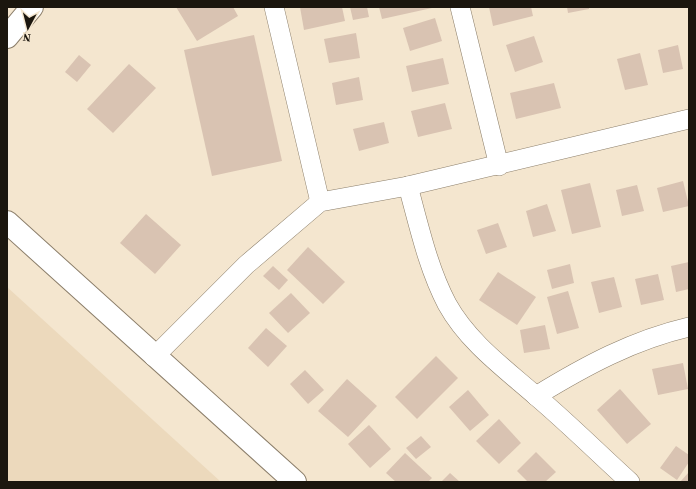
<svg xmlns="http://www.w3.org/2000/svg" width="696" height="489" font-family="'Source Serif 4',serif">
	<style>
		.built { fill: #ecd9bc }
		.building { fill: #d9c3b2 }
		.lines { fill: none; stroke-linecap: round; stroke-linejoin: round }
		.street-casing { stroke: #8c7f6b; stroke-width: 20 }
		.secondary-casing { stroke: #8c7f6b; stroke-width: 24 }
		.street { stroke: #fff; stroke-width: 19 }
		.secondary { stroke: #fff; stroke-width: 22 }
	</style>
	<rect width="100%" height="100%" fill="#f4e6cf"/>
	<!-- built -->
	<path class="built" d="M7 287 221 482H7Z"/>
	<!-- building -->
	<g class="building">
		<path d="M176 7H233L238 16 197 41Z"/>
		<path d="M300 7H342L345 21 304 30Z"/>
		<path d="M350 7H367L369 17 353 20Z"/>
		<path d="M379 7H432V8L382 19Z"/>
		<path d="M489 7H531L533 16 493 26Z"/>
		<path d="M567 7H589V9L568 13Z"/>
		<path d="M435 18 442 41 410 51 403 28Z"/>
		<path d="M356 33 360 58 329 63 324 39Z"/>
		<path d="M254 35 282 161 212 176 184 50Z"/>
		<path d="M534 36 543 62 515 72 506 45Z"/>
		<path d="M678 45 683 69 663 73 658 50Z"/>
		<path d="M640 53 648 85 625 90 617 59Z"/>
		<path d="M79 55 91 65 77 82 65 72Z"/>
		<path d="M443 58 449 84 412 92 406 66Z"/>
		<path d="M129 64 156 88 113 133 87 109Z"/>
		<path d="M359 77 363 100 336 105 332 83Z"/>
		<path d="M554 83 561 108 516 119 510 93Z"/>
		<path d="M445 103 452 129 418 137 411 111Z"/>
		<path d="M384 122 389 143 359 151 353 129Z"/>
		<path d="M683 181 689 206 663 212 657 188Z"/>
		<path d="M590 183 601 227 572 234 561 190Z"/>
		<path d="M637 185 644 211 622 216 616 190Z"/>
		<path d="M547 204 556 231 533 237 526 211Z"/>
		<path d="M146 214 181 245 155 274 120 243Z"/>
		<path d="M498 223 507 247 486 254 477 230Z"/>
		<path d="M308 247 345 282 323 304 287 270Z"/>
		<path d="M689 262V289L676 292 671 266Z"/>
		<path d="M570 264 574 283 552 289 547 270Z"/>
		<path d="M273 266 288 280 279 290 263 276Z"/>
		<path d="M498 272 536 297 517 325 479 300Z"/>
		<path d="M658 274 664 300 641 305 635 279Z"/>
		<path d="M614 277 622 307 599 313 591 282Z"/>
		<path d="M568 291 579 328 557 334 547 297Z"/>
		<path d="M291 293 310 313 288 333 269 313Z"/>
		<path d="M545 325 550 349 524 353 520 330Z"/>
		<path d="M266 328 287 346 268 367 248 348Z"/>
		<path d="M436 356 458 378 417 419 395 397Z"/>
		<path d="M683 363 688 389 658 395 652 369Z"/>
		<path d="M305 370 324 390 308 404 290 384Z"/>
		<path d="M347 379 377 406 348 437 318 411Z"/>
		<path d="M620 389 651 424 627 444 597 410Z"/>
		<path d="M468 390 489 415 470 431 449 407Z"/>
		<path d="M499 419 521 443 499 464 476 441Z"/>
		<path d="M369 425 391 449 370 468 348 444Z"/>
		<path d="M421 436 431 447 416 459 406 448Z"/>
		<path d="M676 446 689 455V462L677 480 660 468Z"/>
		<path d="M536 452 556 472 545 482H528L517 471Z"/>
		<path d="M405 453 432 478 428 482H396L386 473Z"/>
		<path d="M689 472V482H680Z"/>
		<path d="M450 473 460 482H441Z"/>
	</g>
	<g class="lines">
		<!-- street casing -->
		<g class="street-casing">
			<g id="street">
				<path d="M274 7 320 202"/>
				<path d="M460 7 499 166"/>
				<path d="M408 186C419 226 428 268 447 304 468 342 504 368 536 396 568 423 598 453 630 482"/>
				<path d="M154 357 246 265 320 202 408 186 689 119"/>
				<path d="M536 396C585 366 633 340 689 327"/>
			</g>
		</g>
		<!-- secondary casing -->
		<g class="secondary-casing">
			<g id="secondary">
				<path d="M7 37 32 7"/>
				<path d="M7 222 295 482"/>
			</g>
		</g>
		<!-- street -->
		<use href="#street" class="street"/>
		<!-- secondary -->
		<use href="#secondary" class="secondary"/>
	</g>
	<!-- border -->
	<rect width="696" height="489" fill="none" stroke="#1b160e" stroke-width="16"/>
	<!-- north arrow -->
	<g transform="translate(28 28) rotate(187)" stroke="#f4e6cf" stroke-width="3" paint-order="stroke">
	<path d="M0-3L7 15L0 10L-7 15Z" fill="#1b160e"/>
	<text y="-6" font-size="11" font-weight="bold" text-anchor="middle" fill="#1b160e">N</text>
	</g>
</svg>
